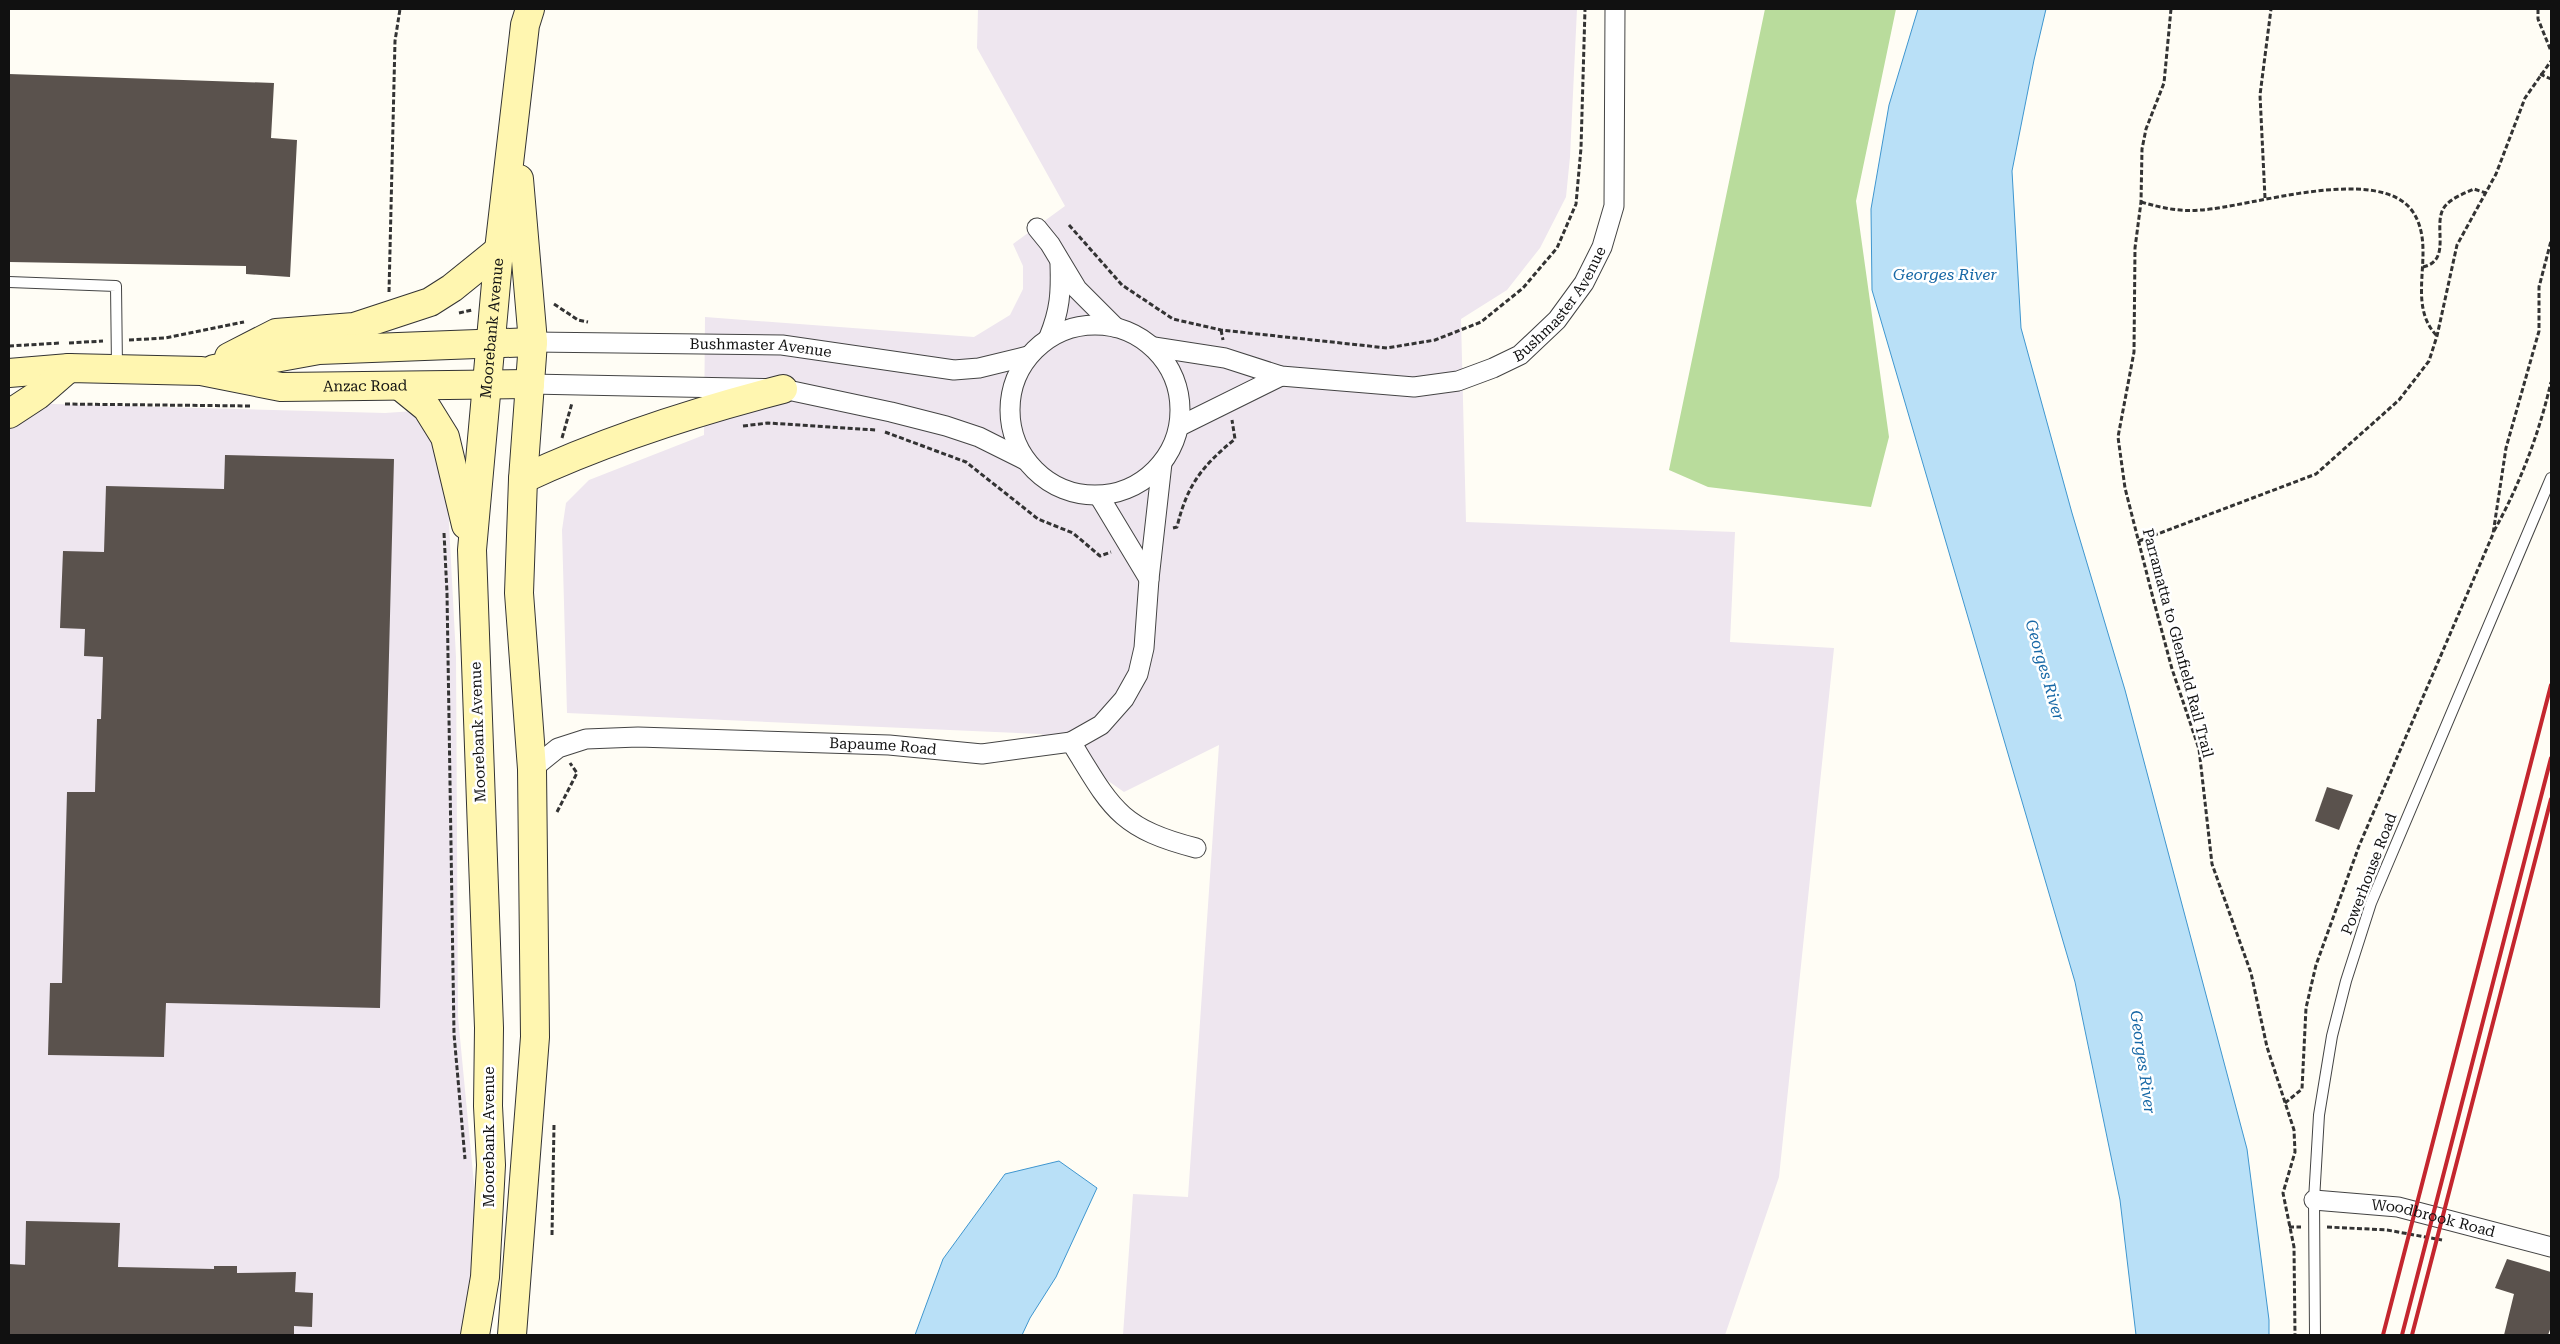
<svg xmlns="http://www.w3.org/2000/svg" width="2560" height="1344" font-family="'Roboto Serif',serif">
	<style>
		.industrial { fill: #eee6ef }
		.forest { fill: #b9dc9c }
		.water { fill: #b9e0f7; stroke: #3f96cf }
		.building { fill: #5a524d }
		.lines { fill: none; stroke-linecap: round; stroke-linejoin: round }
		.service-casing { stroke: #444; stroke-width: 12 }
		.minor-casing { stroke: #444; stroke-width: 21 }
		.secondary-casing { stroke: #333; stroke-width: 30 }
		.path { stroke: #333; stroke-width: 3; stroke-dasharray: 5 2.5; stroke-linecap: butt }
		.service { stroke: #fff; stroke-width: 10 }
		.minor { stroke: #fff; stroke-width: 19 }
		.secondary { stroke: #fff6b0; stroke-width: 28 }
		.rail { stroke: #c4262e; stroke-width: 4 }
		.labels { text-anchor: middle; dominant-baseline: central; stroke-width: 5; stroke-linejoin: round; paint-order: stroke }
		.street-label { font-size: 15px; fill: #111; stroke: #fff }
		.water-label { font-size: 16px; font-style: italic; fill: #1768a6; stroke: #fff }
	</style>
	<rect width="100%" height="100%" fill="#fffdf5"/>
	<!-- industrial -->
	<g class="industrial">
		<path d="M978 9H1577L1570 157 1566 197 1540 248 1507 290 1461 319 1466 522 1735 532 1730 642 1834 648 1779 1177 1725 1335H1123L1133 1194 1188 1197 1219 745 1124 792 1041 734 567 713 562 530 566 503 589 480 704 435 705 317 974 337 1010 315 1023 289V266L1013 244 1065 206 977 48Z"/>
		<path d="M9 399 53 404 385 413 414 411 438 441 447 485 456 657 458 1017 477 1215 467 1335H9Z"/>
	</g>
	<!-- forest -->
	<path class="forest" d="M1765 9H1896L1856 201 1889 437 1871 507 1708 487 1669 470Z"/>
	<!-- water -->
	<g class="water">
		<path d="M1918 9H2046L2034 60 2012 171 2021 328 2072 513 2125 690 2247 1149 2269 1320V1335H2136L2120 1200 2075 982 1872 290 1871 209 1889 105Z"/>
		<path d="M1059 1161 1097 1188 1056 1277 1030 1318 1022 1335H915L943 1259 1005 1174Z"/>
	</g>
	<!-- building -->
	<g class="building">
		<path d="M9 74 274 83 271 138 297 140 290 277 246 274V266L9 262Z"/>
		<path d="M225 455 394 459 380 1008 166 1003 164 1057 48 1055 50 983H62L67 792H95L97 719H101L103 657 84 656 85 629 60 628 63 551 104 552 106 486 224 489Z"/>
		<path d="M2327 787 2353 795 2339 830 2315 821Z"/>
		<path d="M26 1221 120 1223 118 1267 214 1269V1266H237V1273L296 1272 295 1292 313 1293 312 1327 294 1326V1335H9V1264L25 1265Z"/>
		<path d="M2507 1259 2551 1272V1327L2548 1335H2504L2514 1294 2495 1288Z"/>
	</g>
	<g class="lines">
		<!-- service casing -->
		<g class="service-casing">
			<g id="service">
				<path d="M9 282 116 286 117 367"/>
				<path d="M2315 1335 2314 1200 2319 1115 2332 1036 2346 981 2371 903 2551 478"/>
			</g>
		</g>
		<!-- minor casing -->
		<g class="minor-casing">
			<g id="minor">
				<path d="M1037 228 1050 244 1077 289 1115 327"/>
				<circle cx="1095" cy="410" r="85"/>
				<path d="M1049 337C1060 310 1061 293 1060 264"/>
				<path id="s1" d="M533 342 782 345 954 370 979 368 1028 356"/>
				<path id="s2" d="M1154 347 1225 358 1281 376 1414 387 1458 381 1493 368 1520 355 1557 320 1584 283 1602 247 1614 206 1615 9"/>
				<path d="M530 384 783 389 891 412 946 426 979 437 1025 460"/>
				<path d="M1180 426 1281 376"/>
				<path d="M1099 496 1149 579"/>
				<path d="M1071 742 1101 725 1124 699 1138 674 1144 648 1149 579 1162 463"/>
				<path id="s3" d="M532 769 558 748 586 739 638 737 889 745 982 754 1071 742C1111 807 1118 828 1196 848"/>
				<path id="s4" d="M2314 1200 2398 1207 2551 1247"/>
			</g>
		</g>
		<!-- secondary casing -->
		<g class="secondary-casing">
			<g id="secondary">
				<path d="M229 357 276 333 354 327 430 302 452 288 499 250"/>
				<path d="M214 369 319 350 533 342"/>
				<path id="s5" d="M9 373 69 368 201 371 281 387 530 384"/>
				<path d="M400 386 427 408 445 437 466 525"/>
				<path d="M9 414 38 395 69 368"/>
				<path d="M523 479C606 440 694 412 783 389"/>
				<path id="s6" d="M475 1335 485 1277 491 1165 488 1106 489 1028 472 550 499 250 525 25 530 9"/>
				<path d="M512 1335 535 1037 532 769 519 593 523 479 533 342 519 179"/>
			</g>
		</g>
		<!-- path -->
		<g class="path">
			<path d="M2171 9 2164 83 2146 129 2142 149 2141 202 2135 248 2134 352 2118 437 2125 488 2153 598 2172 669 2199 749 2212 864 2251 973 2267 1047 2294 1130 2295 1152 2283 1193 2294 1247 2295 1335"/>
			<path d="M2538 9V19L2551 51"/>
			<path d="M2540 74 2551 79"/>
			<path d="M2265 198 2260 95 2271 9"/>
			<path d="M2141 202C2162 208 2180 212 2201 210 2250 207 2380 163 2413 212 2438 250 2404 302 2437 336"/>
			<path d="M1069 225 1122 285 1173 319 1221 330 1387 348 1435 340 1481 322 1523 288 1557 248 1576 204 1581 148 1585 9"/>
			<path d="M2423 267C2454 260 2430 222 2446 205 2452 198 2465 193 2474 189L2486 193"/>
			<path d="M389 292 395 41 400 9"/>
			<path d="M554 304 578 320 588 322"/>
			<path d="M459 313 472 310"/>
			<path d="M1221 330 1223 340"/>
			<path d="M129 340 165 338 244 322"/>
			<path d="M69 343 103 341"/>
			<path d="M9 346 61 343"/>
			<path d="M65 404 251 406"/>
			<path d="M743 426 768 423 876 430"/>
			<path d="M885 432 966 462 1038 519 1073 533 1100 556 1111 552"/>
			<path d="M562 438 572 403"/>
			<path d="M1173 528 1177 527C1187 485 1202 466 1235 439L1232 420"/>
			<path d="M2494 531C2520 484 2539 434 2551 382"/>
			<path d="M444 533 447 593 454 1034 465 1159"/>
			<path d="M2139 541 2316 474 2399 400 2429 361 2437 336 2457 245 2496 174 2525 98 2551 61"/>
			<path d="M557 812 577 773 570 763"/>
			<path d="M2285 1103 2302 1089 2306 1008 2316 965 2359 846 2493 534 2506 448 2539 331V287L2551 241"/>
			<path d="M2289 1227H2301"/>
			<path d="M2327 1227 2387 1230 2442 1240"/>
			<path d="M552 1235 554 1125"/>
		</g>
		<!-- service -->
		<use href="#service" class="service"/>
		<!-- minor -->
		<use href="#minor" class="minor"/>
		<!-- secondary -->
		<use href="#secondary" class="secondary"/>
		<!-- rail -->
		<g class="rail">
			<path d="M2383 1335 2551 685"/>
			<path d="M2402 1335 2551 758"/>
			<path d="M2412 1335 2551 799"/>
		</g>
	</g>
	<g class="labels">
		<!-- street labels -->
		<g class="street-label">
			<text stroke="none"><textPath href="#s2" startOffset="441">Bushmaster Avenue</textPath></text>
			<text stroke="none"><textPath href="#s6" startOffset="1009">Moorebank Avenue</textPath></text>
			<text stroke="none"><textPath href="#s1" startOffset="228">Bushmaster Avenue</textPath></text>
			<text stroke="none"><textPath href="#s5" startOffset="358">Anzac Road</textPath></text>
			<text transform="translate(2178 643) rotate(75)">Parramatta to Glenfield Rail Trail</text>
			<text transform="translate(478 732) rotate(-92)">Moorebank Avenue</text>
			<text stroke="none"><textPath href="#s3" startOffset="360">Bapaume Road</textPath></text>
			<text transform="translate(2369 874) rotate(-69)">Powerhouse Road</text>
			<text transform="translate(489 1137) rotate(-90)">Moorebank Avenue</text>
			<text stroke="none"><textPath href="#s4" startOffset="121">Woodbrook Road</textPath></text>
		</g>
		<!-- water labels -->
		<g class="water-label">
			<text x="1945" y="274">Georges River</text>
			<text transform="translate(2045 670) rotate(74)">Georges River</text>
			<text transform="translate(2143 1062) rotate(82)">Georges River</text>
		</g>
	</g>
	<!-- border -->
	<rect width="2560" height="1344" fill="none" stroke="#111111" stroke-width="20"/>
</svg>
